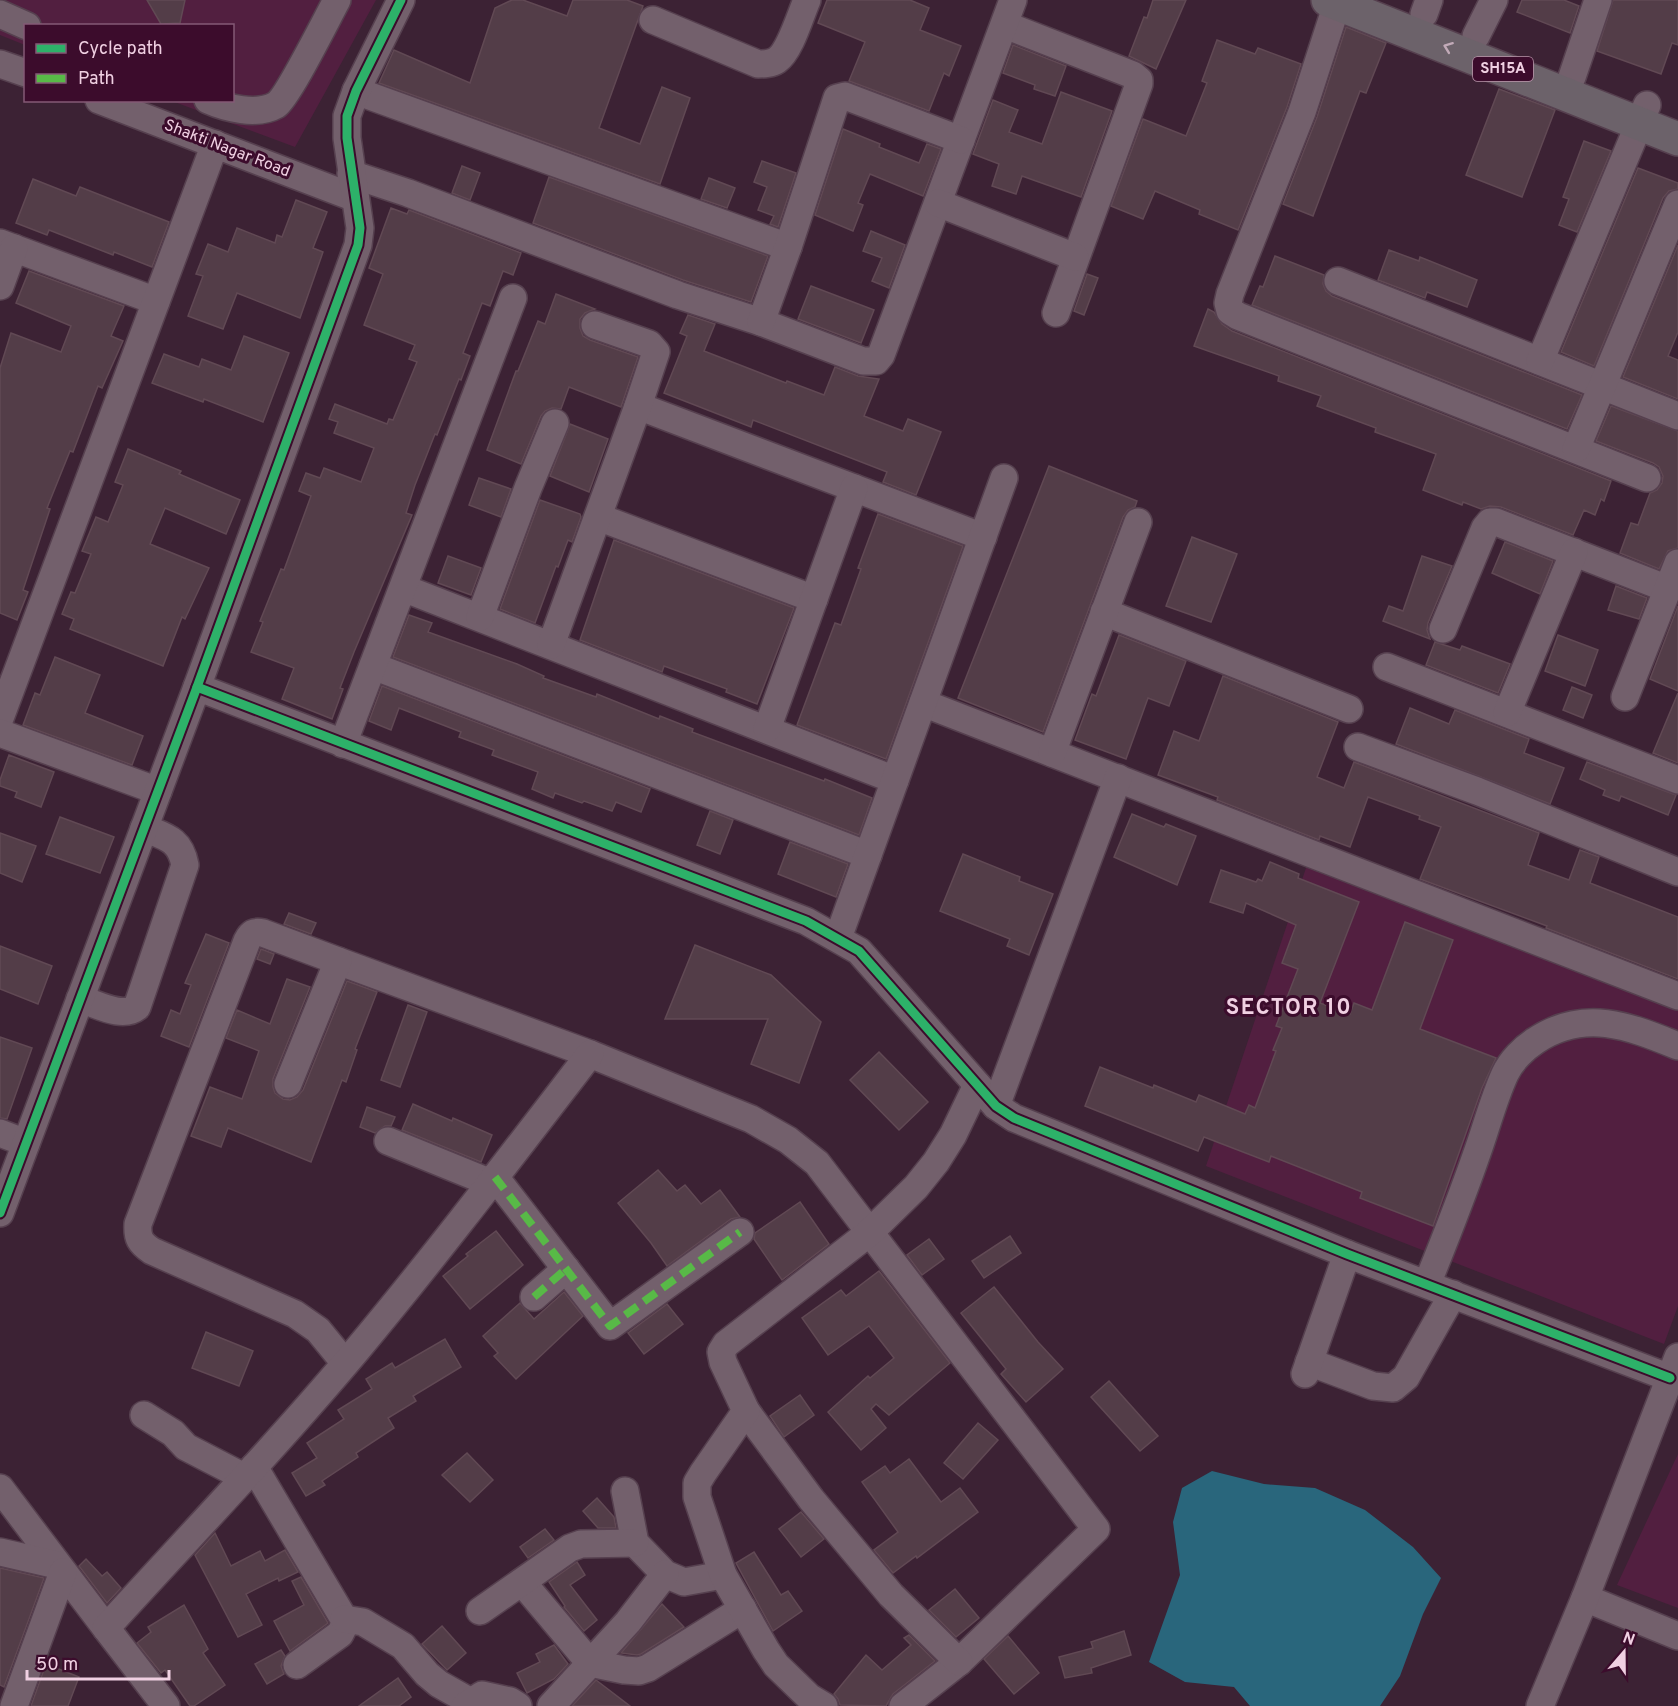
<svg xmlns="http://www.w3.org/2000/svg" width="1678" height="1706" font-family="Overpass,sans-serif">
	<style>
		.built { fill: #521f40 }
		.water { fill: #29667c }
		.building { fill: #533d48; stroke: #614954; stroke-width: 1.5 }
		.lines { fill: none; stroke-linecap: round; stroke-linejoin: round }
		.minor-casing { stroke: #56404f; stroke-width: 30 }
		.major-casing { stroke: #56404f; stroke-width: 36 }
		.minor { stroke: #73606c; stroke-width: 27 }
		.major { stroke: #6c626a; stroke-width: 33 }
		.quiet { stroke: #58b947; stroke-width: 8; stroke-dasharray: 15 8; stroke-linecap: butt }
		.cycleway-casing { stroke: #3c0c2c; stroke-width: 13 }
		.cycleway { stroke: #2db169; stroke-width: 9 }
		.oneway { stroke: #c2aab8 }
		.labels { text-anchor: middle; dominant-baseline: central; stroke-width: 6; stroke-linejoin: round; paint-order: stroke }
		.shield { fill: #3c0c2c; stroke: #ba95ab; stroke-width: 1.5 }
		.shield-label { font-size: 15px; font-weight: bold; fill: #f0d0e2 }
		.street-label { font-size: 16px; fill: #f0d0e2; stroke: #3c0c2c }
		.district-label { font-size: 22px; font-weight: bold; letter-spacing: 1.5px; fill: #f0d0e2; stroke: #3c0c2c }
	</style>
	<rect width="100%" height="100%" fill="#3c2234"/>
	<!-- built -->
	<g class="built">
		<path d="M0 0H376L295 147 172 101 232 100V26H26L25 45 0 35Z"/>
		<path d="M1308 862 1678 1010V1306L1664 1344 1206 1166Z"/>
		<path d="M1678 1454V1608L1617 1585Z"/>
	</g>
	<!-- water -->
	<path class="water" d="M1212 1471 1264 1484 1315 1488 1365 1510 1413 1547 1441 1578 1423 1614 1400 1676 1380 1706H1250L1234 1687 1185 1682 1149 1662 1180 1575 1173 1522 1182 1488Z"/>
	<!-- building -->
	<g class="building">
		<path d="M147 0H185L180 23 161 24Z"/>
		<path d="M512 0H523L567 16 573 0H627L643 6 599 128 640 144 662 87 690 98 660 184 379 83 394 50 470 83 495 8Z"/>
		<path d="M827 0H910L929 8 920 30 961 46 949 76 944 73 929 111 849 81 865 42 818 23Z"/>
		<path d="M1153 0H1186L1156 69 1129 56 1144 17 1147 18Z"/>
		<path d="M1522 0H1564L1579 6 1570 33 1517 12Z"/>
		<path d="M1613 0H1678V45L1672 43 1661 74 1597 51Z"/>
		<path d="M1346 27 1386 43 1366 93 1360 91 1313 216 1283 204 1317 117Z"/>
		<path d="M1217 40 1255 54 1258 48 1301 64 1287 107 1238 230 1199 214 1200 210 1155 191 1143 219 1111 206 1143 119 1186 136 1207 83 1202 81Z"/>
		<path d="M1013 45 1066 66 1055 96 1034 89 1035 85 1003 73Z"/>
		<path d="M1499 89 1555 110 1522 197 1466 175Z"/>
		<path d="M1061 92 1112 111 1081 197 1022 176 1016 194 992 186 999 164 973 154 993 100 1018 110 1009 132 1042 144Z"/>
		<path d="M843 129 880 144 879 147 919 163 927 144 941 149 923 196 870 174 858 203 863 205 853 231 815 215Z"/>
		<path d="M1584 141 1611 151 1577 232 1559 225 1569 199 1563 197Z"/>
		<path d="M762 161 796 173 778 227 770 224 774 216 758 210 767 187 754 182Z"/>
		<path d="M462 166 480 173 470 200 452 193Z"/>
		<path d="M1638 168 1678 183V189L1669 191 1663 198 1594 366 1561 352Z"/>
		<path d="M549 177 768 256 751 302 683 280 533 223Z"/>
		<path d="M709 178 735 188 727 208 701 199Z"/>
		<path d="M33 179 76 196 80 187 169 222 152 267 114 252 113 255 49 230 47 235 16 223Z"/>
		<path d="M296 200 327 212 313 248 323 252 300 318 237 293 223 329 188 316 203 276 196 274 208 244 228 252 237 228 275 243 277 235 282 237Z"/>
		<path d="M391 208 407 214 409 210 521 253 513 275 503 271 490 306 482 303 463 353 470 356 461 380 459 379 437 435 435 434 415 485 406 513 412 515 354 652 340 688 343 689 332 719 282 699 294 668 251 652 263 622 260 621 281 569 284 570 311 496 299 491 306 473 320 478 324 468 361 482 374 448 334 433 338 422 329 419 335 404 387 424 389 419 393 420 417 362 409 359 415 345 364 325 383 274 369 268Z"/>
		<path d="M871 231 905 245 889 288 872 281 882 258 863 251Z"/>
		<path d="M1678 245V332L1668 356 1678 360V399L1623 377Z"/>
		<path d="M1389 250 1419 261 1420 257 1477 280 1467 307 1427 292 1425 298 1378 280Z"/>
		<path d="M1275 256 1324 275 1323 284 1326 291 1332 296 1582 395 1567 429 1252 305 1260 286 1263 287Z"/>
		<path d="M29 271 124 306 111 336 123 341 102 388 98 386 73 452 70 451 47 508 50 509 23 590 28 592 17 620 0 613V368L11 333 61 352 71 326 16 303Z"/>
		<path d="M1087 274 1098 278 1084 315 1074 311Z"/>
		<path d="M811 286 874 310 861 343 798 319Z"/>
		<path d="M556 294 595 309 585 313 580 319V328L583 336 590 340 638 357 621 407 569 387 561 409 552 408 545 411 541 416 521 464 487 450 516 371H518L538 321 545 324Z"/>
		<path d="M1208 309 1214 312 1222 324 1232 331 1611 481 1604 501 1601 499 1595 515 1584 510 1573 535 1501 507 1490 506 1481 509 1463 502 1462 505 1423 490 1436 454 1375 432 1376 428 1317 406 1321 396 1278 381 1279 376 1194 346Z"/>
		<path d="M688 315 715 324 704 351 786 383 787 381 824 395 835 367 858 376 879 379 864 416 903 431 908 419 941 432 916 495 883 482 887 472 753 420 751 427 664 393 687 336 680 333Z"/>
		<path d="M244 336 289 353 263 422 204 399 203 402 152 383 164 354 199 367 202 359 231 370Z"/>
		<path d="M1611 406 1678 431V548L1668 551 1659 569 1620 553 1631 523 1638 525 1650 493 1657 490 1662 483 1663 476 1659 467 1653 463 1596 441Z"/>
		<path d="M570 424 608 439 589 492 550 476Z"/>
		<path d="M128 449 181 471 179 474 240 500 226 534 165 508 150 544 209 568 185 619 182 617 163 666 70 629 74 619 62 614 71 592 75 593 91 554 82 551 96 517 108 522 123 485 115 482Z"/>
		<path d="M1049 466 1137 501 1135 507 1128 510 1123 517 1043 732 958 698Z"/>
		<path d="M479 478 511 489 501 517 469 505Z"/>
		<path d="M540 500 580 514 581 517 572 542 568 540 558 567 556 566 535 623 500 609Z"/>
		<path d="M878 514 963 546 886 759 797 725 835 623 841 625 861 569 858 568Z"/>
		<path d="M1192 537 1237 554 1211 622 1166 606Z"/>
		<path d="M614 540 794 608 757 704 726 692 727 689 664 666 662 672 580 640Z"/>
		<path d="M1505 542 1553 561 1540 594 1492 573Z"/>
		<path d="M448 556 481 568 471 595 438 583Z"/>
		<path d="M1422 556 1452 566 1428 623 1427 630 1430 639 1383 621 1389 606 1403 611Z"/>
		<path d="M1616 586 1647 598 1639 619 1608 610Z"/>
		<path d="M1678 606V691L1650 679Z"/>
		<path d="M409 615 432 623 428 632 517 664 544 676 543 678 596 697 597 694 659 719 660 716 693 729 692 732 824 781 825 779 872 798 859 835 393 657Z"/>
		<path d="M1119 635 1186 661 1169 706 1148 698 1126 759 1075 740 1092 694 1096 696Z"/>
		<path d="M1558 635 1598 650 1585 686 1545 671Z"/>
		<path d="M1435 642 1460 650 1462 646 1510 664 1498 693 1426 665Z"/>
		<path d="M55 657 100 675 85 713 143 736 132 765 23 725 35 693 40 695Z"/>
		<path d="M1223 676 1338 722 1317 777 1344 788 1354 762 1539 833 1528 865 1569 880 1580 850 1599 857 1590 883 1678 917V979L1546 928 1547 926 1420 879 1441 827 1419 819 1420 816 1368 797 1350 847 1320 836 1319 840 1217 800 1218 797 1158 775 1174 731 1199 741Z"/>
		<path d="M382 686 650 789 641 812 616 802 612 811 584 801 582 803 555 793 553 798 532 789 538 772 492 755 494 750 459 737 461 732 399 708 391 730 369 721Z"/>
		<path d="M1572 687 1592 695 1583 718 1563 710Z"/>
		<path d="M1678 693V763L1653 753Z"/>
		<path d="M1410 708 1449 724 1455 710 1529 739 1524 753 1564 768 1550 804 1396 744Z"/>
		<path d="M9 755 54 772 41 807 15 797 17 792 0 786V780Z"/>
		<path d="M1587 762 1676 795 1668 815 1621 796 1619 801 1603 795 1605 790 1580 779Z"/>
		<path d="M710 811 733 820 720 854 697 845Z"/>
		<path d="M1132 814 1164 827 1166 824 1196 836 1177 885 1114 857Z"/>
		<path d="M60 817 114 837 100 873 46 854Z"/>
		<path d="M0 833 36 846 22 882 0 873Z"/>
		<path d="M790 842 848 864 836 897 778 874Z"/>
		<path d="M963 854 1020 877 1019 881 1053 894 1029 955 1007 946 1010 939 940 911Z"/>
		<path d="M1270 862 1299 874 1298 878 1359 902 1320 1003 1350 1014 1354 1003 1372 1010 1405 922 1453 940 1420 1029 1496 1058 1482 1088 1433 1226 1360 1198 1362 1192 1271 1156 1269 1162 1204 1137 1198 1151 1085 1106 1100 1067 1153 1088 1154 1085 1196 1102 1199 1095 1245 1114 1249 1105 1255 1108 1276 1051 1273 1050 1282 1028 1276 1026 1298 969 1282 963 1296 925 1246 903 1243 913 1210 902 1221 870 1256 882 1258 879 1262 881Z"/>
		<path d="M289 913 316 923 311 934 284 924Z"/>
		<path d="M206 934 229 943 189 1047 161 1036 171 1010 180 1014 191 985 185 983Z"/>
		<path d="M695 945 771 975 821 1022 799 1083 751 1064 768 1019H665Z"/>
		<path d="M0 946 52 966 38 1004 0 989Z"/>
		<path d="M261 949 274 954 270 964 257 959Z"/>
		<path d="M287 979 310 987 273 1079V1087L275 1093 283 1099 290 1100 297 1097 303 1090 347 981 377 992 355 1049 357 1050 346 1082 342 1080 311 1162 228 1128 221 1147 191 1136 210 1087 242 1099 259 1051 226 1038 237 1010 270 1024Z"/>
		<path d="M408 1005 427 1012 400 1087 381 1080Z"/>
		<path d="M0 1037 32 1048 7 1119 0 1118Z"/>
		<path d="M879 1052 928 1102 899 1130 850 1080Z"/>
		<path d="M413 1104 452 1121 453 1118 492 1135 481 1162 402 1130Z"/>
		<path d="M367 1107 395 1117 391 1126H385L375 1133 360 1127Z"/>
		<path d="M658 1170 677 1191 685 1185 701 1204 720 1190 740 1217 731 1219 667 1266 651 1243 618 1203Z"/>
		<path d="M800 1202 829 1244 782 1280 754 1239 755 1233Z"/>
		<path d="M496 1231 523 1265 470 1309 443 1276 468 1256 466 1254Z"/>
		<path d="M1010 1236 1021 1253 984 1278 972 1261Z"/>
		<path d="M929 1239 944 1259 922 1275 907 1255Z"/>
		<path d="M879 1271 950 1363 889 1415 876 1404 871 1409 886 1428 861 1450 828 1412 868 1376 870 1378 894 1358 869 1326 828 1355 802 1318 841 1290 846 1296Z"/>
		<path d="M994 1287 1038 1342 1063 1369 1026 1402 1001 1374 1006 1369 961 1313Z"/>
		<path d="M564 1292 583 1316 516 1379 494 1356 498 1353 483 1336 520 1303 534 1319Z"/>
		<path d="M667 1304 683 1324 644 1354 628 1333Z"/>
		<path d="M206 1332 253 1351 239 1386 192 1368Z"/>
		<path d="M445 1339 461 1367 413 1396 416 1401 388 1418 394 1428 356 1453 358 1457 322 1481 325 1485 306 1496 292 1473 317 1458 307 1443 344 1419 338 1410 372 1389 366 1379 392 1363 395 1368Z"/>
		<path d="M1109 1381 1158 1436 1140 1451 1091 1397Z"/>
		<path d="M800 1395 814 1415 784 1437 770 1416Z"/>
		<path d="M978 1423 998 1440 963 1479 944 1463Z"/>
		<path d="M467 1453 493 1480 470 1502 442 1475Z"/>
		<path d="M909 1459 941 1502 960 1488 978 1512 917 1558 916 1556 893 1573 874 1550 898 1532 862 1482 885 1466 890 1473Z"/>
		<path d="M597 1498 614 1517 616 1528H598L583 1511Z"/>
		<path d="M801 1512 824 1539 801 1557 779 1529Z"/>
		<path d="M545 1529 554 1540 528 1558 520 1547Z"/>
		<path d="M215 1533 231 1566 260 1551 265 1561 285 1550 298 1572 279 1581 278 1578 246 1594 262 1625 238 1637 195 1555Z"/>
		<path d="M754 1552 781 1595 788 1591 802 1611 773 1631 736 1563Z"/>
		<path d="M86 1559 102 1576 107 1572 121 1588 107 1603 79 1566Z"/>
		<path d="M577 1562 585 1575 570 1585 597 1620 584 1631 564 1607 565 1606 549 1582Z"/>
		<path d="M0 1568 44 1578 4 1687 0 1685Z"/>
		<path d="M301 1577 328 1623 290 1651 274 1621 304 1605 292 1581Z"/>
		<path d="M955 1589 979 1618 956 1637 929 1610Z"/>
		<path d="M662 1604 684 1627 641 1654 637 1655 621 1653Z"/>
		<path d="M184 1605 208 1649 203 1653 225 1685 194 1706H190L165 1670 161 1673 137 1643 151 1632 148 1627Z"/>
		<path d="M442 1626 466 1653 447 1670 422 1644Z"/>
		<path d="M1124 1631 1131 1655 1091 1668 1092 1673 1065 1678 1059 1657 1093 1648 1091 1642Z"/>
		<path d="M909 1635 935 1661 893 1694 886 1706 840 1705 838 1699 834 1694 866 1655 882 1670 911 1645 904 1638Z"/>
		<path d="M1008 1636 1039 1673 1014 1694 984 1659Z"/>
		<path d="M554 1645 568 1664 554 1679 527 1693 517 1673 540 1662 536 1654Z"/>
		<path d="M281 1650 285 1656 281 1666 284 1674 267 1684 255 1664Z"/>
		<path d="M46 1664 79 1677 68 1706H31Z"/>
		<path d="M398 1678 411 1697 399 1706H359Z"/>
		<path d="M596 1680 630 1706H572Z"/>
	</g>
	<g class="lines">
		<!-- minor casing -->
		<g class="minor-casing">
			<g id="minor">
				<path d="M1337 4 1302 112 1230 294 1228 303 1230 311 1238 316 1647 478"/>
				<path d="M0 14 27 26"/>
				<path d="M1424 14 1429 0"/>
				<path d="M653 20 758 64C764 64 771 64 777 60 790 51 800 16 807 0"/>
				<path d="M1005 25 1133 75 1139 80V84L1056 313"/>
				<path d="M1476 36 1494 0"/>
				<path d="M0 64 26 73"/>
				<path d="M1572 77 1598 0"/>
				<path d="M356 91 788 247"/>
				<path d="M99 100 355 198"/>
				<path d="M208 100C226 108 257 116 276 105 288 97 327 18 337 0"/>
				<path d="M351 174 408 193 678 295 761 322 863 361H876L881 355 1013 0"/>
				<path d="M938 203 1075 257"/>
				<path d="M0 243 156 301"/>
				<path d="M1338 281 1678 416"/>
				<path d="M0 286 14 248"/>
				<path d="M761 322 788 247 837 98 845 96 961 140"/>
				<path d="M1540 361 1647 105"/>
				<path d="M638 406 983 537"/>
				<path d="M1576 449 1678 204"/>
				<path d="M598 517 814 599"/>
				<path d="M403 588 895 780"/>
				<path d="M1104 612 1349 709"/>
				<path d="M480 617 528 488 555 423"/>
				<path d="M1443 629 1485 528 1490 522H1496L1668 589"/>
				<path d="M551 645 638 406 656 352 649 344 595 325"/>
				<path d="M373 666 868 855"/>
				<path d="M1387 667 1678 780"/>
				<path d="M197 687 806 921 859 951 996 1106 1014 1118 1347 1254 1670 1378"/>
				<path d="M1625 697 1678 563"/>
				<path d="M923 703 1678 996"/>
				<path d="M1507 713 1574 552"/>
				<path d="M0 718 215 144"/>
				<path d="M767 729 854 488"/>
				<path d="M0 733 158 791"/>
				<path d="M343 744 513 298"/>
				<path d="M1358 747 1477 791 1678 872"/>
				<path d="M1052 753 1138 522"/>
				<path d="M838 938 1004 478"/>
				<path d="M338 961 590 1054 751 1119 788 1140 817 1163 1096 1529 959 1662 903 1706"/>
				<path d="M80 999C97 1004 122 1019 137 1007L185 865C180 839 166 837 144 828"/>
				<path d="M288 1084 338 961 263 933C254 931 251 933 247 941L138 1224C137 1238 140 1243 152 1251L295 1314 318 1330 345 1363"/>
				<path d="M996 1106 1118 778"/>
				<path d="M0 1133 26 1143"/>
				<path d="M388 1141 491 1183"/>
				<path d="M495 1177 610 1326 740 1232"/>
				<path d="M0 1213 197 687 358 245 360 228 347 138V116L356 91 401 0"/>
				<path d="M1427 1284C1444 1242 1461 1199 1476 1156 1486 1129 1493 1100 1505 1074 1511 1061 1524 1048 1535 1041 1584 1008 1629 1026 1678 1046"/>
				<path d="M534 1297 566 1269"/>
				<path d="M1309 1362 1373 1386 1393 1388 1406 1377 1453 1294"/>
				<path d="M1305 1374 1347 1254"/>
				<path d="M746 1411 811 1499 891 1595 959 1662"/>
				<path d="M144 1415 173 1433 186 1447 244 1477"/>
				<path d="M254 1467 344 1619V1626L340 1634 297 1665"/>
				<path d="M0 1488 106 1628"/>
				<path d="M625 1491 635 1543 665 1574 684 1582 723 1575"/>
				<path d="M0 1552 57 1565"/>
				<path d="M522 1582 590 1663 624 1670 639 1671 648 1668 743 1609"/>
				<path d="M1585 1598 1678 1636"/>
				<path d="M480 1611 570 1548 581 1544 635 1543"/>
				<path d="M344 1619 363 1622 403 1646 427 1674 439 1684 471 1702"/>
				<path d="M14 1706 63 1572"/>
				<path d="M166 1706 106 1628C190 1536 276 1446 356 1351 437 1254 513 1154 590 1054"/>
				<path d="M465 1706 482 1695 510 1701 518 1706"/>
				<path d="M551 1706 628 1622 665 1574"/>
				<path d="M824 1706 809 1697 776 1665 766 1650 723 1575 697 1497V1483L703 1473 746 1411 723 1362 721 1352 726 1344 869 1233 916 1187 936 1162 953 1135 977 1085"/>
				<path d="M1540 1706 1585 1598 1678 1357"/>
			</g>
		</g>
		<!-- major casing -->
		<g class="major-casing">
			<path id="major" d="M1328 0 1678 139"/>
		</g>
		<!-- minor -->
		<use href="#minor" class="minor"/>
		<!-- major -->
		<use href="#major" class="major"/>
		<!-- quiet -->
		<g class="quiet">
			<path d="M495 1177 610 1326 740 1232"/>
			<path d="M534 1297 566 1269"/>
		</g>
		<!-- cycleway casing -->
		<g class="cycleway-casing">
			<g id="cycleway">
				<path d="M197 687 806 921 859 951 996 1106 1014 1118 1347 1254 1670 1378"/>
				<path d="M0 1213 197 687 358 245 360 228 347 138V116L356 91 401 0"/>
			</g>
		</g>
		<!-- cycleway -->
		<use href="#cycleway" class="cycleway"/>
	</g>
	<!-- one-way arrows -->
	<defs><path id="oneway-chevron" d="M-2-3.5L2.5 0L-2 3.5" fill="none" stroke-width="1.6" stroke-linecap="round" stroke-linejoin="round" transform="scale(1.5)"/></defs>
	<use class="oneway" href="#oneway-chevron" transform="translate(1448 47) rotate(-159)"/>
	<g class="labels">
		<!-- shield labels -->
		<rect class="shield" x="1473" y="57" width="60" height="24" rx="4.5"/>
		<g class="shield-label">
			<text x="1503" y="69">SH15A</text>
		</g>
		<!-- street labels -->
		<g class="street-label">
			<text transform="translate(227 149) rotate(21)">Shakti Nagar Road</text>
		</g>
		<!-- district labels -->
		<g class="district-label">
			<text x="1289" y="1008">SECTOR 10</text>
		</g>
	</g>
	<!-- legend -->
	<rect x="24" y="24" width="210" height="78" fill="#3c0c2c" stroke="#845a75" stroke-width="1.5"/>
	<rect x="36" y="44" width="30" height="9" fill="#2db169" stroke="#845a75" stroke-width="1.5"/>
	<text x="78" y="54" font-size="18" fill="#f0d0e2">Cycle path</text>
	<rect x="36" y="74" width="30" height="9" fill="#58b947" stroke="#845a75" stroke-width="1.5"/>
	<text x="78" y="84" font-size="18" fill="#f0d0e2">Path</text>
	<!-- north arrow -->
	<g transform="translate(1624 1652) rotate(20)" stroke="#3c0c2c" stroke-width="4.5" paint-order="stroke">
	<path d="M0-4.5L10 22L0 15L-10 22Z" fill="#f0d0e2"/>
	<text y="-9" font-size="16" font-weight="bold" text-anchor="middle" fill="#f0d0e2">N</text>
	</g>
	<!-- scale -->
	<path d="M27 1670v9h142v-9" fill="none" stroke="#f0d0e2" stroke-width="3"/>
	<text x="36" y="1670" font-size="18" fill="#f0d0e2" stroke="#3c0c2c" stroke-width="4.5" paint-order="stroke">50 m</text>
</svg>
